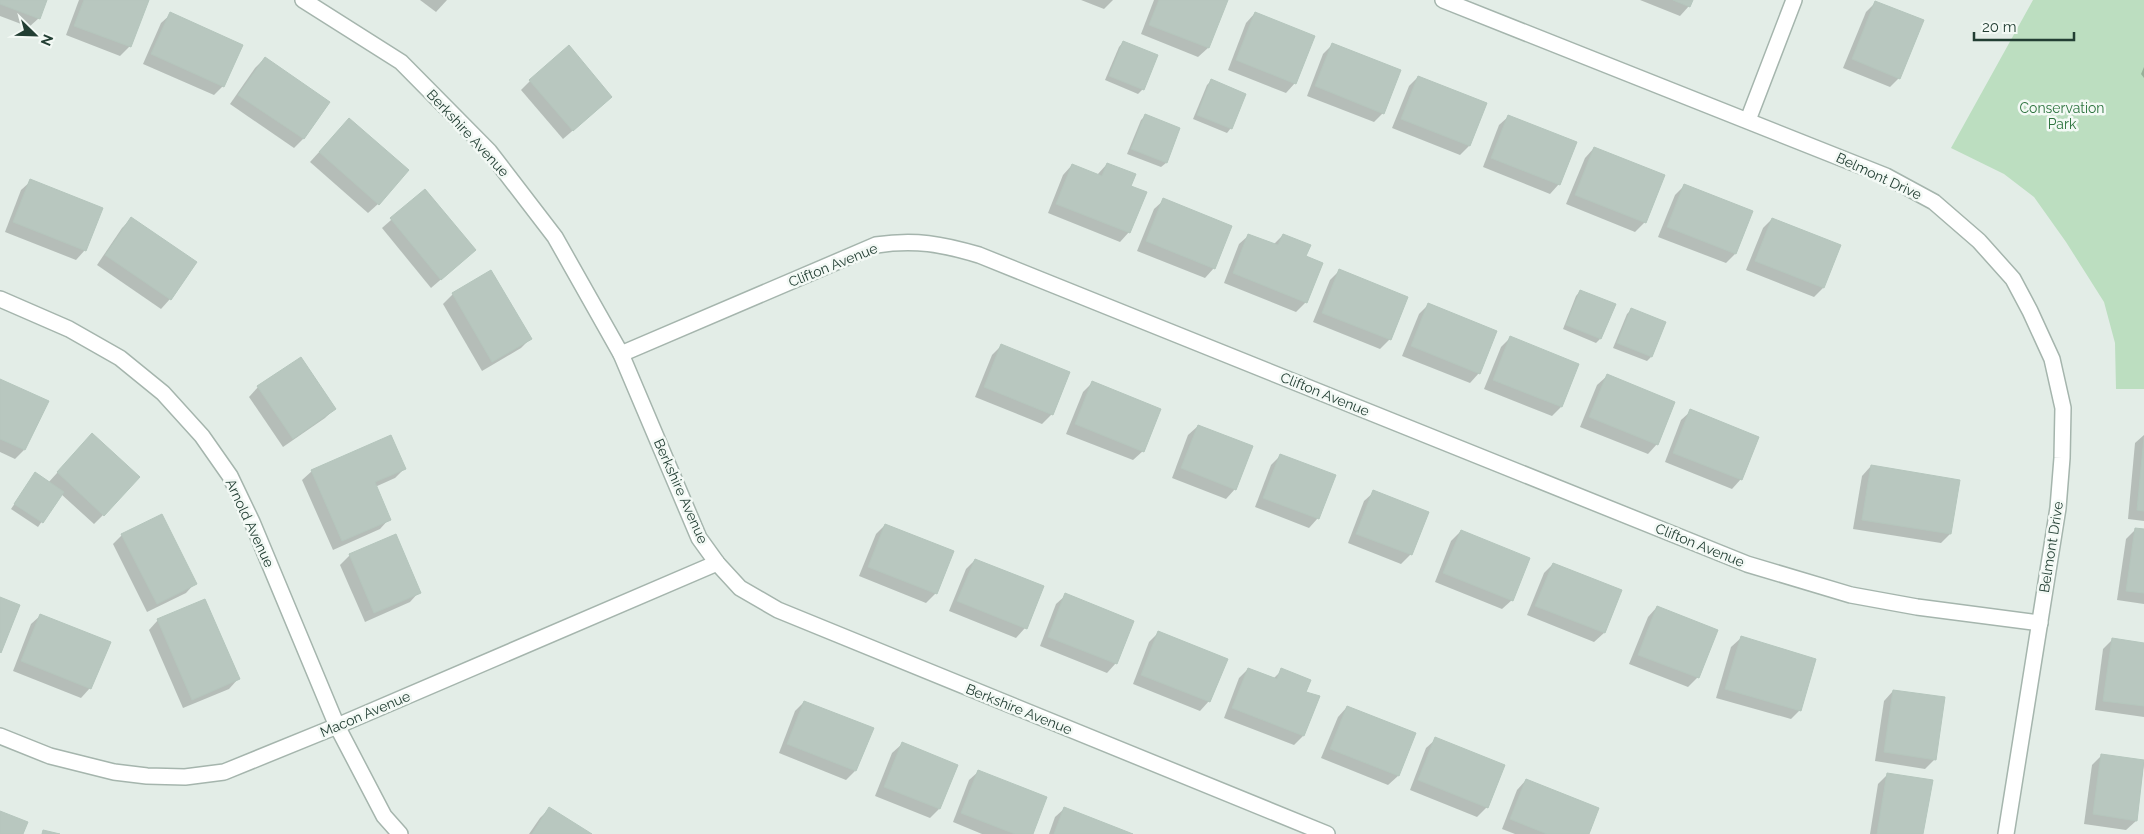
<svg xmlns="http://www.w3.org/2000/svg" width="2144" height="834" font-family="Raleway,sans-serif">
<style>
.green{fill:#bcdec0}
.shadow{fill:#0003}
.building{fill:#b8c7bf;stroke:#b5c6bd}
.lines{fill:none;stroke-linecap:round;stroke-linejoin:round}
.minor-casing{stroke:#a5b5ad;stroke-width:18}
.minor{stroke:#fff;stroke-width:15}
.labels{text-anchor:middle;stroke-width:5;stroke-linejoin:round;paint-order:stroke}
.park-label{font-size:14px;fill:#2d743f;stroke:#f3f9f5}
.street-label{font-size:14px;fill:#223e33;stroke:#f3f9f5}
</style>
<rect width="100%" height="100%" fill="#e3ede7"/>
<path class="green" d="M2033,0h111v389h-28l-1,-46 -11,-41 -38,-60 -32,-45 -30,-23 -53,-26z"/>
<g class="shadow">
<path d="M0,0h46l-7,18 -10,9 -29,-11z"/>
<path d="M79,0h69l-18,46 -10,10 -54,-21z"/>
<path d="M420,0h27l-11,12z"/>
<path d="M1081,0h32l-9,9z"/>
<path d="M1154,0h71l-17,48 -10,9 -57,-23z"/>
<path d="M1640,0h52l-3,6 -9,10z"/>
<path d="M1876,2l23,76 -9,9 -47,-19 23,-56z"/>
<path d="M1255,13l40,70 -9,10 -58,-23 18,-47z"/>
<path d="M171,14l52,72 -9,9 -71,-31 18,-41z"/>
<path d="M1123,42l20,47 -5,5 -33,-14 14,-33z"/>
<path d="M1333,44l50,69 -9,9 -67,-26 16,-42z"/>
<path d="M265,58l63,44 -25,37 -9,9 -64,-44 25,-36z"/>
<path d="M2144,67v11l-3,-4z"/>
<path d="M1418,77l68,27 -17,42 -9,9 -68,-27 17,-42z"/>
<path d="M530,81l71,25 -38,33 -42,-49z"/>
<path d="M1211,81l20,47 -4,5 -34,-14 14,-34z"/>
<path d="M1146,115l33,14 -13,34 -5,4 -34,-13 14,-34z"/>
<path d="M1509,116l50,68 -9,10 -67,-27 16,-42z"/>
<path d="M340,129l38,75 -10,9 -58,-51z"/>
<path d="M1594,148l51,74 -10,10 -69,-28 19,-46z"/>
<path d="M1107,164l22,23v45l-9,10 -72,-29 15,-38 9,-10 25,10z"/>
<path d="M31,181l54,69 -9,10 -71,-28 16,-42z"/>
<path d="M1684,186l51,68 -9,9 -68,-26 17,-42z"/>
<path d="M425,190l50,60 -44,38 -49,-60z"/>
<path d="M1164,200l50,68 -9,10 -68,-27 17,-42z"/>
<path d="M131,219l39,80 -9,10 -64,-44 25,-37z"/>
<path d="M1772,219l68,27 -17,42 -9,9 -68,-27 17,-42z"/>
<path d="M1249,235l24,10 10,-10 22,22 1,45 -10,10 -72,-29 15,-39z"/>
<path d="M1339,271l51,68 -10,10 -67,-27 17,-42z"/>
<path d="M491,272l39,67 -9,9 -39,23 -39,-67 10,-10z"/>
<path d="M1580,291l20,48 -4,4 -33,-14 13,-33z"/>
<path d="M1428,305l51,68 -9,10 -68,-27 17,-42z"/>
<path d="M1631,310l20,47 -4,4 -34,-13 14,-34z"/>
<path d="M1510,338l51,69 -9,9 -68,-27 17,-42z"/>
<path d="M1001,346l51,68 -10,10 -67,-27 17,-42z"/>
<path d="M1607,376l50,68 -9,10 -68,-27 17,-42z"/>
<path d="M0,380l24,70 -9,9 -15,-7z"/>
<path d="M1092,383l51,68 -10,9 -67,-26 17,-42z"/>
<path d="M258,387l76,22 -9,9 -42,29 -34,-50z"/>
<path d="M1691,411l50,68 -9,10 -67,-27 16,-42z"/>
<path d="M1198,426l37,63 -9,10 -54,-21 16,-43z"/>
<path d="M2144,435v86l-16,-2 7,-76z"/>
<path d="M83,444l20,71 -9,9 -33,-30 -23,33 -27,-18 24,-35 13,9z"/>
<path d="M1281,455l37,63 -9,10 -54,-21 16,-42z"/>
<path d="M1871,466l79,68 -9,9 -88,-14 9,-53z"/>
<path d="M404,469l-9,9 -20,9 14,32 -9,10 -47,21 -31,-70 10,-9z"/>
<path d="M1374,492l53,21 -17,42 -9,9 -53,-21 16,-42z"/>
<path d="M885,525l67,27 -16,41 -10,10 -67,-27 17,-42z"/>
<path d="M2136,529l8,1v74l-27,-4 9,-61z"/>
<path d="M1461,531l51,69 -10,9 -67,-27 16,-41z"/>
<path d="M122,535l73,48 -9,10 -39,19 -34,-68z"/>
<path d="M350,555l69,37 -9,10 -45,20 -25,-57z"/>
<path d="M975,560l67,27 -17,41 -9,10 -67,-27 17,-42z"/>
<path d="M1553,564l67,27 -16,42 -10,9 -67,-27 17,-42z"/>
<path d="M1066,595l50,68 -9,10 -67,-27 16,-42z"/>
<path d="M1657,607l59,24 -18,46 -10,10 -59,-23 19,-47z"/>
<path d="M41,615l49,73 -9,10 -68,-27 18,-47z"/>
<path d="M158,620l80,59 -9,10 -46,19 -34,-78z"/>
<path d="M1158,633l51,68 -9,10 -67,-27 16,-42z"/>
<path d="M1741,638l59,72 -9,9 -75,-21 15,-51z"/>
<path d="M2113,639l31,5v73l-49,-7 8,-61z"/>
<path d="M1248,669l25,10 9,-9 21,66 -9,9 -70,-27 15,-40z"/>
<path d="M1893,691l42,68 -10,10 -50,-8 9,-60z"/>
<path d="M804,702l51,69 -9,9 -67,-27 16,-42z"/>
<path d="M1347,707l67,27 -16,42 -10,9 -67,-27 17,-41z"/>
<path d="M1436,739l51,68 -10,10 -67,-27 16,-42z"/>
<path d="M902,744l37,65 -9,9 -55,-22 17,-43z"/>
<path d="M2101,756l43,6 -8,59 -10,9 -42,-6 8,-59z"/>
<path d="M979,771l52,63h-49l-29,-12 16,-42z"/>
<path d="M1888,774l34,60h-52l8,-50z"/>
<path d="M1526,780l62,54h-73l-13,-5 15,-39z"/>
<path d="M1065,808l65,26h-81l6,-17z"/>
<path d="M549,809l40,25h-60l11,-16z"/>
</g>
<g class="building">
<path d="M0,0h47l-7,19 -40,-15z"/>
<path d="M84,0h65l-18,47 -57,-21z"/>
<path d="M1159,0h69l-19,48 -60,-23z"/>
<path d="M1673,0h20l-3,7z"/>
<path d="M1875,1l49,19 -24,59 -48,-20z"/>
<path d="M170,12l73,33 -19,42 -73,-33z"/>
<path d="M1255,12l60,24 -19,48 -60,-24z"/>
<path d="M1123,41l35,14 -14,35 -35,-14z"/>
<path d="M1332,43l69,27 -17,44 -69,-28z"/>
<path d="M569,45l43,52 -39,34 -44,-51z"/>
<path d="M265,57l65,45 -26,37 -66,-44z"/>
<path d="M1418,76l69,27 -17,43 -69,-27z"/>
<path d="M1211,79l35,15 -14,35 -35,-14z"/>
<path d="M1145,114l35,14 -13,35 -36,-14z"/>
<path d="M1508,115l69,27 -17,43 -69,-27z"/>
<path d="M349,118l60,52 -30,35 -60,-53z"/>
<path d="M1594,147l71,28 -19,48 -71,-28z"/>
<path d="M1107,163l29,11 -5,12 16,6 -17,41 -74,-29 16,-40 30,12z"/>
<path d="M30,179l73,29 -17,43 -73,-29z"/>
<path d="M1684,184l69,27 -17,43 -69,-27z"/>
<path d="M425,189l51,61 -35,30 -51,-62z"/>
<path d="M1163,198l69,28 -17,43 -69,-28z"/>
<path d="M131,217l66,45 -26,38 -66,-45z"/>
<path d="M1772,218l69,27 -17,43 -69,-27z"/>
<path d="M1248,234l30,11 5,-11 28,11 -5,11 17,7 -16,40 -74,-30z"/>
<path d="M1339,269l69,28 -17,43 -69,-27z"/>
<path d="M491,270l41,69 -40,23 -40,-69z"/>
<path d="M1580,290l36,14 -15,35 -35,-14z"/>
<path d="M1428,303l69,28 -17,43 -69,-28z"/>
<path d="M1631,308l35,14 -14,35 -35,-14z"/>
<path d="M1510,336l69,28 -17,43 -69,-27z"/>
<path d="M1001,344l69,28 -17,43 -69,-28z"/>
<path d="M301,357l35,52 -43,30 -36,-53z"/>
<path d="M1607,374l68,28 -17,43 -69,-28z"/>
<path d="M0,379l49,22 -24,49 -25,-11z"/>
<path d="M1092,381l69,28 -17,43 -69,-28z"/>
<path d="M1690,409l69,28 -17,43 -69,-27z"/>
<path d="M1198,425l55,21 -17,44 -55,-22z"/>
<path d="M92,433l48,44 -36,39 -47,-44z"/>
<path d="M391,435l15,34 -31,13 16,38 -49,21 -31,-71z"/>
<path d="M2144,437v74l-7,-1z"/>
<path d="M1280,454l56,21 -17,44 -56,-21z"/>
<path d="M1871,465l89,15 -9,54 -89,-14z"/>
<path d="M35,472l29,20 -21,31 -29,-19z"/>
<path d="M1373,490l56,22 -17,43 -56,-21z"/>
<path d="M162,514l35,70 -40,20 -36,-70z"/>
<path d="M885,524l69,27 -17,43 -69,-27z"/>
<path d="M2135,528l9,1v64l-18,-2z"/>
<path d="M1461,530l69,28 -17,43 -70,-28z"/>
<path d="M396,534l25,59 -47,20 -25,-59z"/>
<path d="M975,559l69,27 -17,43 -70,-28z"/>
<path d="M1553,563l69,27 -17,43 -70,-27z"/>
<path d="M1065,593l69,28 -17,43 -69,-27z"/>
<path d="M0,597l20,8 -19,48 -1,-1z"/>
<path d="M205,599l35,80 -48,21 -35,-81z"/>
<path d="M1657,606l61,24 -19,48 -61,-23z"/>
<path d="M40,614l71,28 -20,47 -70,-28z"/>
<path d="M1158,631l70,28 -18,43 -69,-27z"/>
<path d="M1741,636l75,23 -15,52 -76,-22z"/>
<path d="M2112,638l32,5v63l-41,-5z"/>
<path d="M1248,668l29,11 4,-11 30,12 -5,12 14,4 -16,40 -72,-28z"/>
<path d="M1893,690l52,7 -9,63 -52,-8z"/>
<path d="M804,701l70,27 -18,43 -69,-27z"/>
<path d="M1347,706l69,27 -17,43 -69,-27z"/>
<path d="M1435,737l70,28 -17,43 -70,-28z"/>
<path d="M902,742l56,23 -18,44 -56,-22z"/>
<path d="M2101,754l43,6 -7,61 -44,-7z"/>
<path d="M978,770l69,27 -14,37h-18l-54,-21z"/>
<path d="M1887,773l46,7 -10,54h-46z"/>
<path d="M1526,779l73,29 -10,26h-42l-37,-15z"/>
<path d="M549,807l43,27h-60z"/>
<path d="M1064,807l69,27h-79z"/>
<path d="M0,811l28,11 -5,12h-23z"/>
<path d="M43,830l17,4h-18z"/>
</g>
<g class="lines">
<defs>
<g id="minor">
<path d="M303,0l98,62 88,89 66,86 66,117 78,184 18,25 23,25 38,22 549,224"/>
<path d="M1443,0l443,176 48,26 45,39 34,38 17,32 22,48 11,49 -1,50 -4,50 -52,326"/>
<path d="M1748,120l46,-120"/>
<path d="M0,299l69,30 51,29 43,35 39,43 28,40 22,46 85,204 47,90 16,18"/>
<path d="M621,354l255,-109c39,-6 66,-1 103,10l768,309 104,31 66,12 123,16"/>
<path d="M0,736l50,20 64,16 33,4 38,1 39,-5 113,-46 380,-163"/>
</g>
</defs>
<use href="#minor" class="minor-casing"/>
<use href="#minor" class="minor"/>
</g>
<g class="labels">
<g class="park-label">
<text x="2062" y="113">Conservation<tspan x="2062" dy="16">Park</tspan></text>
</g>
<g class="street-label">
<text transform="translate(468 133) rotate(47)" y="5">Berkshire Avenue</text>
<text transform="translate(1879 176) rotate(25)" y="5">Belmont Drive</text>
<text transform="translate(833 265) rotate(-22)" y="5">Clifton Avenue</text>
<text transform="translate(1325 394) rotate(22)" y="5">Clifton Avenue</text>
<text transform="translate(681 491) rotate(66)" y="5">Berkshire Avenue</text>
<text transform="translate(250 523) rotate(65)" y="5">Arnold Avenue</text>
<text transform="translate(1700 545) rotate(22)" y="5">Clifton Avenue</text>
<text transform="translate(2051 547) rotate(-81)" y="5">Belmont Drive</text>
<text transform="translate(1019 709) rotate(22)" y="5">Berkshire Avenue</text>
<text transform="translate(365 714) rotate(-23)" y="5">Macon Avenue</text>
</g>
</g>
<g transform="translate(35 35) rotate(113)" stroke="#f3f9f5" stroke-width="4" paint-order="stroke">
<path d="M0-4L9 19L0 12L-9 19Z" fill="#223e33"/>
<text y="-8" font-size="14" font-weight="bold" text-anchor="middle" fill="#223e33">N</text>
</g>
<path d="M1974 32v8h100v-8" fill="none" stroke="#223e33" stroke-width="2.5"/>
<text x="1982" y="32" font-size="15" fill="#223e33" stroke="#f3f9f5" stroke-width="4" paint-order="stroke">20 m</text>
</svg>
